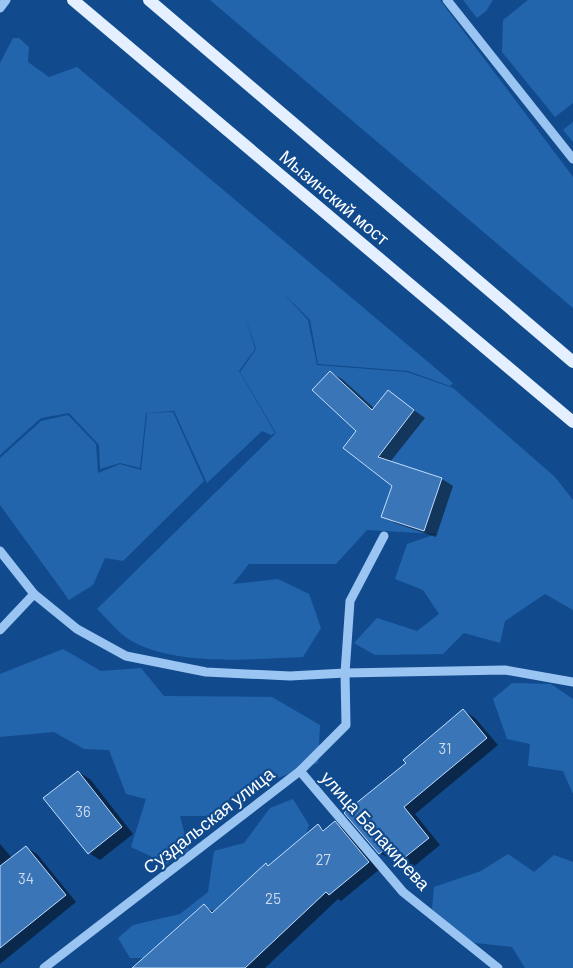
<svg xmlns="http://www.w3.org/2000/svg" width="573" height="968" font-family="Barlow,sans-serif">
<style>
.green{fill:#2365ad}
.shadow{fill:#0007}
.building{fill:#3a75b7;stroke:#c1defd}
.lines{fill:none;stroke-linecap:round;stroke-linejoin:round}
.minor{stroke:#9ac4f2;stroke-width:9}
.major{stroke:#e4f0ff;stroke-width:12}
.labels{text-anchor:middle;stroke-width:4.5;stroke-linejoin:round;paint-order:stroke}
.number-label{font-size:15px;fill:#cedced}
.street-label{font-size:18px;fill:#fff;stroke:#114b8d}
</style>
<rect width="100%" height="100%" fill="#114b8d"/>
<g class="green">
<path d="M210,0h230l133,177v131z"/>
<path d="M463,0h30l-7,11 -9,7z"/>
<path d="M528,0h45v103l-18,14 -53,-65 1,-32z"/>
<path d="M13,38h6l10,9 -1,15 21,15 28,-10 376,316 -3,3 -42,-15 -90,-7 -8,-44 -29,-29 27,29 9,45 90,7 46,16 102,89 18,23v110l-28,-16 -40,27 -5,22 -36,-10 -21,21 -68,1 -21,-12 23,-25 40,13 22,-17 -16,-24 -28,-11 12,-35 29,-10 -69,-4 -31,34h-87l-16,20 45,-5 31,15 12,34 -18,29c-51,2 -127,10 -173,-17 -12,-7 -23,-22 -33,-31l179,-176 -36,-61 16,-23 -10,-30 9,30 -16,22 36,62 -4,2 -9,-4 -55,52 -33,-72 -28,2 -6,55 -20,-5 -20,6 -1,-24 -30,-32 -28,5 -41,37v-392z"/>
<path d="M573,122v20l-10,-12z"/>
<path d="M173,412l31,69 -81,80 -18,-3 -12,27 -24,15 -69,-95v-47l41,-37 27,-6 28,29 2,29 22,-9 21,6 6,-57z"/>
<path d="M63,649l38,22 40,-3 23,28 108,1 48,28 -2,38 -83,31 -21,22h-34l9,34 -22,14 -36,-17 15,-48 -20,-5 -17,-44 -25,-1 -30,-17 -54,5v-63z"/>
<path d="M512,683l39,1 22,15v95l-10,-23 -35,-5 2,-22 -23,-5 -14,-40z"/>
<path d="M293,799l16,26 -13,36 -61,43 -37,12 -18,42h-50l-12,-20 15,-13 47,-11 28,-22 6,-41 30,-8 26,-35z"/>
<path d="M508,854l26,18 20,-17 19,7v106h-48l-13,-21 -45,-5 -35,-33 2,-22 47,-16z"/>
</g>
<g class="shadow">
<path d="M330,372l12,7 33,30 13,-17 37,26 -35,44 52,17 11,7 -17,51 -41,-14 -12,-7 10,-30 -35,-55z"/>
<path d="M464,711l11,7 23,27 -83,69 25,31 -28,23 -16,-12 -4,4 -12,-7 28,-90z"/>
<path d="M78,772l12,7 43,55 -33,26 -11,-7z"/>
<path d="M335,823l11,7 34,39 -39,32 -3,-2 -73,69h-132l71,-62 11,6 51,-47 3,2 49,-41 7,4z"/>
<path d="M0,844l12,14 14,-11 11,7 39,48 -76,62z"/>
</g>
<g class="building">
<path d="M330,371l42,39 16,-20 26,20 -36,47 64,21 -18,53 -43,-14 11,-31 -49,-38 13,-17 -44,-41z"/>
<path d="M463,709l24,29 -83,69 25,31 -30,24 -11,-15 -9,7 -35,-41 62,-50 -3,-3z"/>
<path d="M78,771l44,56 -34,27 -45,-56z"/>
<path d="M335,821l34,41 -40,33 -3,-3 -81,76h-113l72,-64 8,9 54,-50 2,3 50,-42 5,7z"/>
<path d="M26,846l40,49 -66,53v-82z"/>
</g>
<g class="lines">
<g class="minor">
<path d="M447,0l126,159"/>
<path d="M0,8l6,-8"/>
<path d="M0,551l34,43 43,35 49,27 80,16 84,4 55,-3 160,-3 68,12"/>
<path d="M0,630l34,-36"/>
<path d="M300,771l103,121 95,76"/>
<path d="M44,968l256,-197 46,-46 -1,-52 5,-72 34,-65"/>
</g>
<g class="major">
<path d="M73,0l500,422"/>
<path d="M149,0l424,362"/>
</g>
</g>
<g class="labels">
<g class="number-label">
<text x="445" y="754">31</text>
<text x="83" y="817">36</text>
<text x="323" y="865">27</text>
<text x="26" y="884">34</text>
<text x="273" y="904">25</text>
</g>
<g class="street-label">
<text transform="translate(334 198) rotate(40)" y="6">Мызинский мост</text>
<text transform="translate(209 821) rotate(-38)" y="6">Суздальская улица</text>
<text transform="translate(375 831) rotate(48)" y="6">улица Балакирева</text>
</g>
</g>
</svg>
